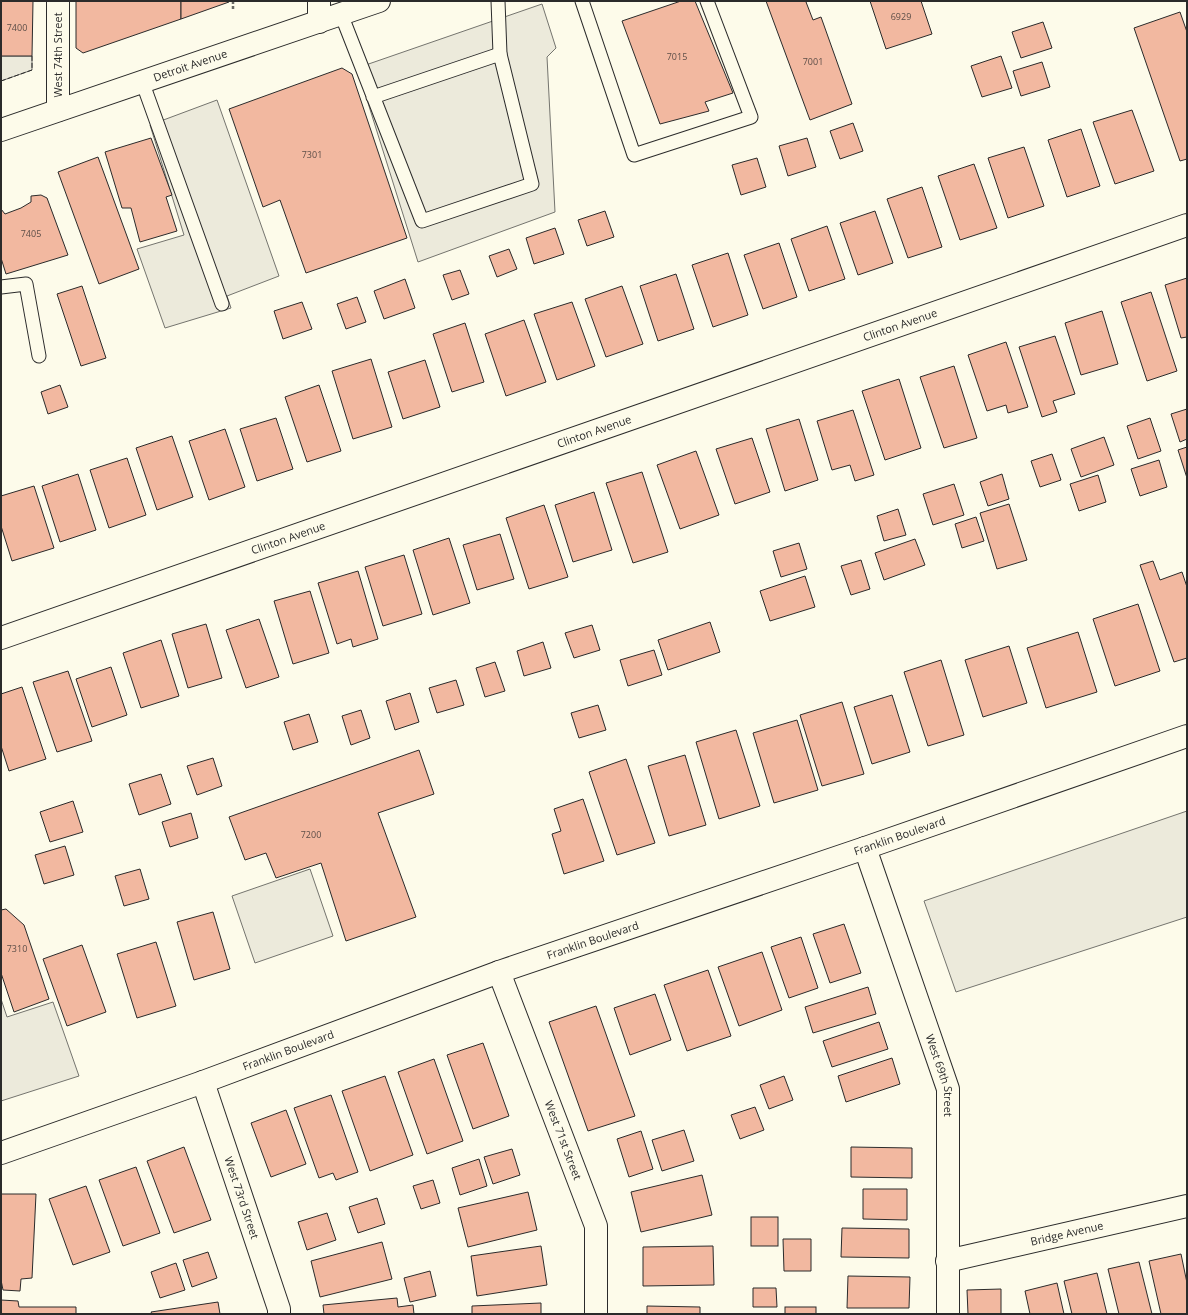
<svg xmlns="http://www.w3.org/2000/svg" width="1188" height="1315" font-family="'Open Sans',sans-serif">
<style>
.parking{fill:#eceadb;stroke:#74746e}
.building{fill:#f2b8a0;stroke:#2b2b2b}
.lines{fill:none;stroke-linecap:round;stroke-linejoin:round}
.service-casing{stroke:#2b2b2b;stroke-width:15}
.minor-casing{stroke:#2b2b2b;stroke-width:24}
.tertiary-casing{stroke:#2b2b2b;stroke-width:24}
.primary-casing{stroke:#2b2b2b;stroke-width:24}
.path{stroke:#6a6964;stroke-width:2.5;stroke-dasharray:3 2;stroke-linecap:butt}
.service{stroke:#fdfbea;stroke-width:13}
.minor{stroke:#fdfbea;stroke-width:22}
.tertiary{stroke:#fdfbea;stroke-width:22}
.primary{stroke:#fdfbea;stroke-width:22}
.fence{stroke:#2b2b2b;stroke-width:1;stroke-dasharray:5 2;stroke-linecap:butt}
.labels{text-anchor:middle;stroke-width:3;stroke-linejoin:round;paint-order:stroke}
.number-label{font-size:9px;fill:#5d4e48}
.street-label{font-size:11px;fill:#2b2b2b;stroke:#fdfbea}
</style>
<rect width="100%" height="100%" fill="#fdfbea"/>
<g class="parking">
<path d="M542,4l14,44 -9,9 8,155 -137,50 -61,-194z"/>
<path d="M1,56h31v14l-31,11z"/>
<path d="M217,100l62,176 -52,20 4,12 -66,20 -28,-79 47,-14 -34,-110z"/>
<path d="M1187,811v106l-231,75 -32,-91z"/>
<path d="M310,869l23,67 -78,27 -23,-67z"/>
<path d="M1,999l6,18 46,-15 26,74 -78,25z"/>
</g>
<g class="building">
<path d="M1,1h32l-1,55h-31z"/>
<path d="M76,1h105v18l-98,34 -7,-5z"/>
<path d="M181,1h48v1l-48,17z"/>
<path d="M681,1h14l38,92 -28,9 4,9 -49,13 -38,-103z"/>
<path d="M766,1h43l-3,1 7,18 8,-3 31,87 -42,16z"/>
<path d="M870,1h51l11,33 -46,15z"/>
<path d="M1180,12l7,20v127l-7,2 -46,-133z"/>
<path d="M1043,22l9,26 -31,10 -9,-26z"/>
<path d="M1001,56l11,32 -30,9 -11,-31z"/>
<path d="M1042,62l8,25 -29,9 -8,-25z"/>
<path d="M342,68l10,6 55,164 -101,35 -26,-73 -17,7 -34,-98z"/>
<path d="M1132,110l22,61 -39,13 -22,-62z"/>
<path d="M853,123l10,28 -23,8 -10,-28z"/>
<path d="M1081,129l19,57 -33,11 -19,-57z"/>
<path d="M151,138l21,57 -6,2 11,34 -37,11 -9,-34h-9l-17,-56z"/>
<path d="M807,138l9,29 -28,9 -9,-30z"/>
<path d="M1024,147l20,59 -36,12 -20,-60z"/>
<path d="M98,157l41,112 -40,15 -41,-112z"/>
<path d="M757,158l9,29 -25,8 -9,-30z"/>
<path d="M974,164l23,64 -37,12 -22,-64z"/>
<path d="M922,187l20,60 -34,11 -21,-59z"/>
<path d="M41,195l6,3 21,57 -62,19 -5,-16v-49l4,5 16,-6 10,-6v-6z"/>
<path d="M605,211l9,26 -27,9 -9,-26z"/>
<path d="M875,211l18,52 -35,12 -18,-52z"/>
<path d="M827,226l18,53 -36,12 -18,-52z"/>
<path d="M555,228l9,26 -30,10 -8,-26z"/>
<path d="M779,243l18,54 -34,12 -19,-54z"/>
<path d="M509,249l8,20 -20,8 -8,-21z"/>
<path d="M728,253l20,62 -35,12 -21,-62z"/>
<path d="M460,270l9,24 -17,6 -9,-25z"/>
<path d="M676,274l18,55 -36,12 -18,-55z"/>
<path d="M1187,278v59l-6,1 -16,-53z"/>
<path d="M405,279l10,29 -31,11 -10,-28z"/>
<path d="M82,286l24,72 -25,8 -24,-72z"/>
<path d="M622,286l21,58 -37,13 -21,-58z"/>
<path d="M1151,292l26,79 -30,10 -26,-79z"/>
<path d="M357,297l9,25 -20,7 -9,-25z"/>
<path d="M302,302l10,27 -29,10 -9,-28z"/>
<path d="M572,302l23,64 -38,14 -23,-66z"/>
<path d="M1102,311l16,53 -37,11 -16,-52z"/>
<path d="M524,320l22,62 -40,14 -21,-62z"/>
<path d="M465,323l19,59 -32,10 -19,-58z"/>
<path d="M1055,336l20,58 -22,7 4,11 -15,5 -23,-70z"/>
<path d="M1006,342l22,65 -20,6 -2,-8 -19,6 -19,-56z"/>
<path d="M371,359l21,68 -39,12 -21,-68z"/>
<path d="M425,360l15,47 -37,12 -15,-47z"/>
<path d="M954,366l23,72 -33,10 -24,-71z"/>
<path d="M899,379l22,69 -36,12 -23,-69z"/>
<path d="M60,385l8,22 -20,7 -7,-22z"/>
<path d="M319,385l22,66 -34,11 -22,-65z"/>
<path d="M1187,409v30l-7,3 -9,-28z"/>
<path d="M853,410l21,65 -19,6 -5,-16 -18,5 -15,-49z"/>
<path d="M276,418l17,51 -36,12 -17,-52z"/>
<path d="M1150,418l11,33 -23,8 -11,-33z"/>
<path d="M799,419l19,61 -33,11 -19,-62z"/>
<path d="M225,429l20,58 -36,13 -20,-59z"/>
<path d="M172,436l21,61 -36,13 -21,-62z"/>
<path d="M1104,437l10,28 -33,12 -10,-28z"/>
<path d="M752,438l18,54 -35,12 -19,-55z"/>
<path d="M1187,447v31l-9,-28z"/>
<path d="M696,451l23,64 -39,14 -23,-64z"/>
<path d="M1052,454l9,26 -21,7 -9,-26z"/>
<path d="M127,458l19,57 -37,13 -19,-58z"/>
<path d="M1159,460l8,27 -27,9 -9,-27z"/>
<path d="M642,472l26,80 -35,11 -27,-80z"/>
<path d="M78,474l18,56 -36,12 -18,-56z"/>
<path d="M1002,474l7,25 -21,7 -8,-24z"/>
<path d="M1098,475l8,27 -27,9 -9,-27z"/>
<path d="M954,484l10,31 -31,10 -10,-31z"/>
<path d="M34,486l20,62 -42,13 -11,-35v-30z"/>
<path d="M594,492l18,58 -39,12 -18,-57z"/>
<path d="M1009,504l18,56 -30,9 -17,-56z"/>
<path d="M544,505l24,72 -39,12 -23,-71z"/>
<path d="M898,509l8,26 -22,6 -7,-25z"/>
<path d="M976,517l8,24 -22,7 -7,-24z"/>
<path d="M500,534l14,45 -37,11 -14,-45z"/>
<path d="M449,538l21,65 -37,12 -20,-65z"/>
<path d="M915,539l10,26 -41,15 -9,-27z"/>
<path d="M799,543l8,26 -26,8 -8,-26z"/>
<path d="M404,555l18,59 -39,12 -18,-59z"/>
<path d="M861,560l9,29 -19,6 -10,-29z"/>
<path d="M1153,561l7,19 22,-8 5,15v71l-13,4 -34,-97z"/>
<path d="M358,571l20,68 -25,8 -2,-8 -14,5 -19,-61z"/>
<path d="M805,576l10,31 -45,14 -10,-30z"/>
<path d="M310,591l19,62 -36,11 -19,-63z"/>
<path d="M1138,604l22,67 -45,15 -22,-67z"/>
<path d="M259,619l20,58 -33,11 -20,-58z"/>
<path d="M710,622l10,30 -52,18 -10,-30z"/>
<path d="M206,624l16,54 -34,10 -16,-54z"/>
<path d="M592,625l8,25 -26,8 -9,-25z"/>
<path d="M1078,632l19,60 -51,16 -19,-60z"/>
<path d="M161,640l18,56 -38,12 -18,-55z"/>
<path d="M543,642l8,26 -27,8 -7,-25z"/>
<path d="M1009,646l18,57 -44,14 -18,-57z"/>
<path d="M654,650l8,25 -34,11 -8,-26z"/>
<path d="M941,660l23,75 -36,11 -24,-74z"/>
<path d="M495,662l10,29 -20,6 -9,-29z"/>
<path d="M111,667l16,48 -35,12 -16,-48z"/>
<path d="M68,671l24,70 -35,11 -24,-70z"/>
<path d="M456,680l8,25 -27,8 -8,-25z"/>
<path d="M22,687l24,72 -37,12 -8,-25v-52z"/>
<path d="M410,693l9,29 -24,8 -9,-29z"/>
<path d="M892,695l18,57 -38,12 -18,-57z"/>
<path d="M842,702l22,72 -42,12 -22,-71z"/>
<path d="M598,705l8,25 -27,8 -8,-25z"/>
<path d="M361,710l9,28 -19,7 -9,-29z"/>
<path d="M309,714l9,28 -25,8 -9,-28z"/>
<path d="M797,720l21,70 -44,13 -21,-70z"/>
<path d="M736,730l24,76 -41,13 -23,-77z"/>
<path d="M419,750l15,44 -56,19 38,104 -70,24 -25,-78 -45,15 -10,-25 -21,7 -16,-43z"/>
<path d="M685,755l21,70 -37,11 -21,-70z"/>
<path d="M213,758l9,28 -25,9 -10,-29z"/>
<path d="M626,759l29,84 -38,12 -28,-83z"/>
<path d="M161,774l10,30 -32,11 -10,-31z"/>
<path d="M583,799l21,62 -40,13 -12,-40 9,-3 -7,-22z"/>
<path d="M73,801l10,31 -33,10 -10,-30z"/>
<path d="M191,813l7,25 -28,9 -8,-25z"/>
<path d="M65,846l9,29 -30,9 -9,-29z"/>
<path d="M140,869l9,30 -25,7 -9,-30z"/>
<path d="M6,909l18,16 25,74 -35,13 -13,-39v-63z"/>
<path d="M213,912l17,57 -36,11 -17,-58z"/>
<path d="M844,924l17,49 -31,10 -17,-49z"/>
<path d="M801,937l17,51 -29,10 -18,-51z"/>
<path d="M156,942l20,64 -39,12 -20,-64z"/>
<path d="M82,945l24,67 -39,14 -24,-67z"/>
<path d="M762,952l20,58 -43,16 -21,-59z"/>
<path d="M708,970l23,66 -44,15 -23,-66z"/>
<path d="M868,987l8,27 -63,19 -8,-26z"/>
<path d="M655,994l16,46 -41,15 -16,-47z"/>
<path d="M596,1006l39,110 -47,15 -39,-109z"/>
<path d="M879,1022l9,27 -56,18 -9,-26z"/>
<path d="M483,1043l26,73 -36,13 -26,-74z"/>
<path d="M892,1058l8,26 -54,18 -8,-26z"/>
<path d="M434,1059l29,82 -36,13 -29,-82z"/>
<path d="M385,1076l28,79 -43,16 -28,-80z"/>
<path d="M784,1076l9,24 -24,9 -9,-24z"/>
<path d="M331,1095l27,77 -22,8 -3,-7 -14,5 -25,-70z"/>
<path d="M755,1107l9,23 -24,9 -9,-24z"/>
<path d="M286,1110l20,54 -35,13 -20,-54z"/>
<path d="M684,1130l10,31 -32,10 -10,-31z"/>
<path d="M641,1131l12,38 -24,8 -12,-38z"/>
<path d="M184,1147l27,73 -37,13 -27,-72z"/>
<path d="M851,1147l61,1v30l-61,-1z"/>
<path d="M512,1149l8,26 -27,9 -9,-27z"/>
<path d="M479,1159l8,27 -27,9 -8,-27z"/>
<path d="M136,1167l24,66 -37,13 -24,-66z"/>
<path d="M702,1175l10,40 -71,17 -10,-40z"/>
<path d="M433,1180l7,23 -19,6 -8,-23z"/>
<path d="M86,1186l24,66 -37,13 -24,-66z"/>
<path d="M863,1189h44v31l-44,-1z"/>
<path d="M528,1192l9,38 -69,17 -10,-39z"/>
<path d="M1,1194h35l-4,84 -11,1 -1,12 -17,-1 -2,-10z"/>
<path d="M377,1198l8,26 -27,9 -9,-26z"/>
<path d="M327,1213l9,27 -29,10 -9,-28z"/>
<rect x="751" y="1217" width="27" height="29"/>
<path d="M842,1228l67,1v29l-68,-1z"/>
<path d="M783,1239h28v32h-27z"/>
<path d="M382,1242l10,37 -72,18 -9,-36z"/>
<path d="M541,1246l6,39 -70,11 -6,-40z"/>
<path d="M713,1246l1,39 -71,1v-39z"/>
<path d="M208,1252l9,26 -25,9 -9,-27z"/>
<path d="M1181,1254l6,29v31h-26l-12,-53z"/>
<path d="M1139,1262l13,52h-33l-11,-45z"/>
<path d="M176,1263l9,27 -25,8 -9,-26z"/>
<path d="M430,1271l6,25 -26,6 -6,-24z"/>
<path d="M1097,1273l10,41h-35l-8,-33z"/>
<path d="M848,1276l62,1 -1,31h-62z"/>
<path d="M1057,1283l7,31h-34l-5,-23z"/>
<path d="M753,1288h23l1,19h-24z"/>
<path d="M1001,1289v25h-33l-1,-24z"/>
<path d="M397,1298l1,9 15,-2 1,9h-90l-1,-9z"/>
<path d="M1,1300l17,1 1,6h57v7h-75z"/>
<path d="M218,1302l2,12h-68l-1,-2z"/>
<path d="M541,1303v11h-69v-8z"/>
<path d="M647,1306l53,1v7h-53z"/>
<rect x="785" y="1307" width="31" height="7"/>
</g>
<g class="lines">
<defs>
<g id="service">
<path d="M498,1l2,53"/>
<path d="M582,1l52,154 117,-38 -44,-116"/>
<path d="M341,14c27,69 54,138 81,207l110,-37 -32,-130 -127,43"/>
<path d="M142,81l80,223"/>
<path d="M1,287l25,-3 13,72"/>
</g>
<g id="minor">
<path d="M58,110v-109"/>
<path id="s1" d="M1,638l1186,-413"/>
<path id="s2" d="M865,848l83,241v225"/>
<path id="s3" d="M499,972l97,254v88"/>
<path id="s4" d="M203,1082l76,227v5"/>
<path id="s5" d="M947,1261l240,-55"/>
</g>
<g id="tertiary">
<path d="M319,22v-21"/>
<path id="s6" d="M1,1153l202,-71 296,-110 366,-124 322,-112"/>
</g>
<g id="primary">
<path id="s7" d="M1,130l378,-129"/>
</g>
</defs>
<use href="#service" class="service-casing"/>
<use href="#minor" class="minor-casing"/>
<use href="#tertiary" class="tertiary-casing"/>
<use href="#primary" class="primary-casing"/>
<path class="path" d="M233,9v-8"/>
<use href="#service" class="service"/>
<use href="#minor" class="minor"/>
<use href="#tertiary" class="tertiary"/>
<use href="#primary" class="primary"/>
<path class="fence" d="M1,81l31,-11v-14"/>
</g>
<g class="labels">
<g class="number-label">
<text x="901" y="20">6929</text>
<text x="17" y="31">7400</text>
<text x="677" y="60">7015</text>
<text x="813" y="65">7001</text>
<text x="312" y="158">7301</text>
<text x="31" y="237">7405</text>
<text x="311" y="838">7200</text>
<text x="17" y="952">7310</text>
</g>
<g class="street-label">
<text transform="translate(58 55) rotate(-90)" y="4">West 74th Street</text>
<text dy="4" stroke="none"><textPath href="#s7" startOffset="200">Detroit Avenue</textPath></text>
<text dy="4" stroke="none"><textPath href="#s1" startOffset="952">Clinton Avenue</textPath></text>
<text dy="4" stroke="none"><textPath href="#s1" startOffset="628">Clinton Avenue</textPath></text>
<text dy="4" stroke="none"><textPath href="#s1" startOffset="304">Clinton Avenue</textPath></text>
<text dy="4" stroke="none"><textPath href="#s6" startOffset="953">Franklin Boulevard</textPath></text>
<text dy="4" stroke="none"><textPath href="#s6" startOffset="629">Franklin Boulevard</textPath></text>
<text dy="4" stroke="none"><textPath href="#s6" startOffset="305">Franklin Boulevard</textPath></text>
<text dy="4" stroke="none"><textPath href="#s2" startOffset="240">West 69th Street</textPath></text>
<text dy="4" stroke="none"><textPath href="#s3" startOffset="180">West 71st Street</textPath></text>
<text dy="4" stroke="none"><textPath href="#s4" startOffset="122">West 73rd Street</textPath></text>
<text dy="4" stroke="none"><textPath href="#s5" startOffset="123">Bridge Avenue</textPath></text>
</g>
</g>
<rect width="1188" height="1315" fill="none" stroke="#2b2b2b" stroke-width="4"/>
</svg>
